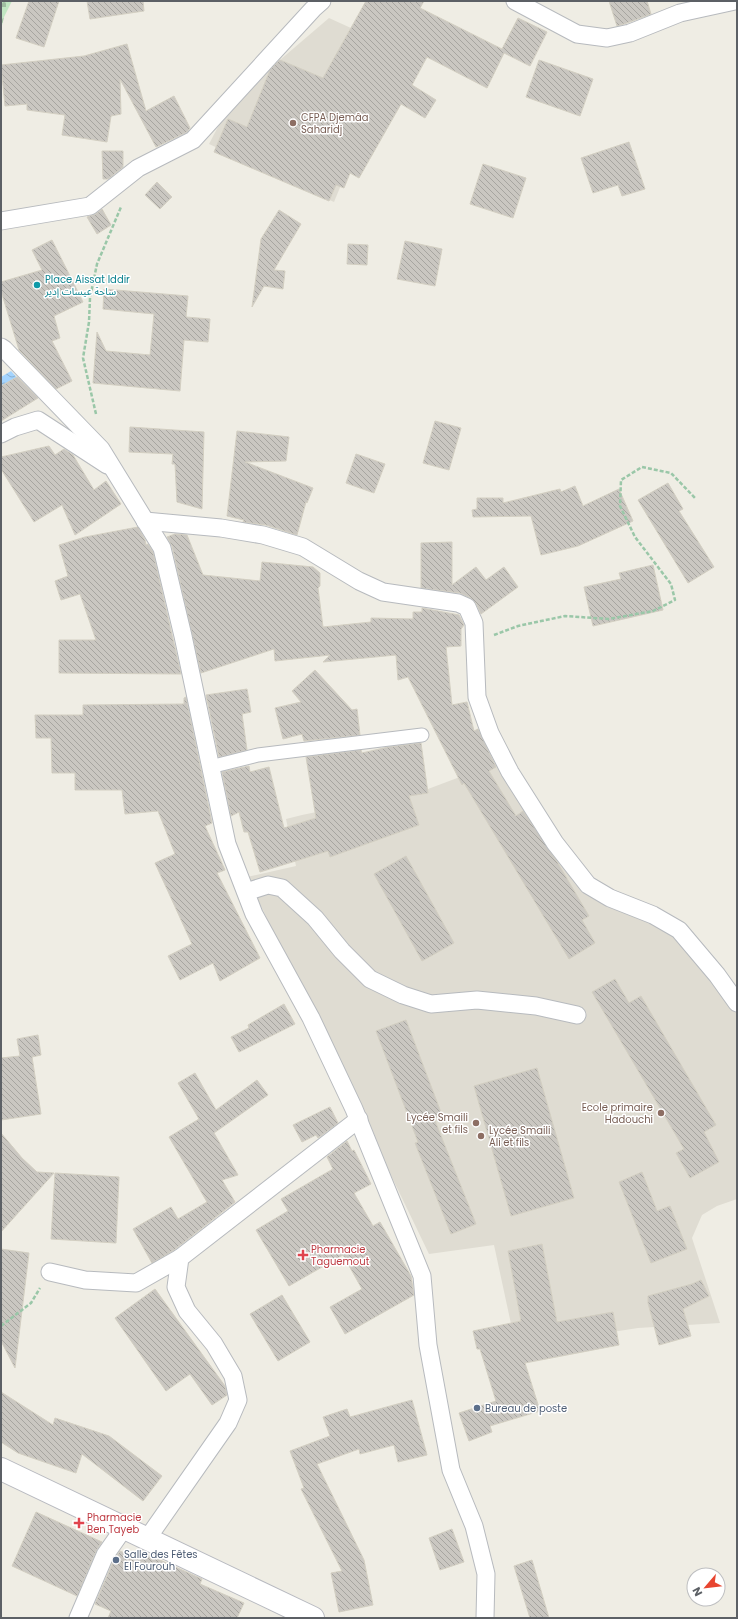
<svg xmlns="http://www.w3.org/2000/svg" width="738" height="1619" font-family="Poppins,'Noto Sans Arabic',sans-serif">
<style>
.education{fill:#dfdcd2}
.cemetery{fill:url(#cemetery-stones)}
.water{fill:url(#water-waves)}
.building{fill:url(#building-back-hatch);stroke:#d3cfc2}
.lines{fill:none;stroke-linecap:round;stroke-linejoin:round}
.pedestrian-casing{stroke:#b7babe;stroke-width:15}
.minor-casing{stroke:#b7babe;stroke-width:19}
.secondary-casing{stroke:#b8bac0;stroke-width:24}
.path{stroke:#9ac7a8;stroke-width:2.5;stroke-dasharray:4 2;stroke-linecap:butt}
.pedestrian{stroke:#fff;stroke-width:13}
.minor{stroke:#fff;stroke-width:17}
.secondary{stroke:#fff;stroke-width:22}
.education-dot{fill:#8d6e63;stroke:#fff;stroke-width:1.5}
.culture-dot{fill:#0f9aa8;stroke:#fff;stroke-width:1.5}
.health-dot{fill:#e0444e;stroke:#fff;stroke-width:1.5}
.service-dot{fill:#5c6f8a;stroke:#fff;stroke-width:1.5}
.labels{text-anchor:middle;stroke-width:3;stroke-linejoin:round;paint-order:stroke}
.education-label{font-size:10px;fill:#785e54;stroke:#fff;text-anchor:start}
.culture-label{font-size:10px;fill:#0d838f;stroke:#fff;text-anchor:start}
.health-label{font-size:10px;fill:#be3a42;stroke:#fff;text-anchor:start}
.service-label{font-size:10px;fill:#4e5e75;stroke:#fff;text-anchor:start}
</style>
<defs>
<pattern id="cemetery-stones" width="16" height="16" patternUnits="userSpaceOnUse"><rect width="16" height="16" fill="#c1e6c2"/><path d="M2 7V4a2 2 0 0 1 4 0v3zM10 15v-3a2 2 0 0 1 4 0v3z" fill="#a0bea1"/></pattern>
<pattern id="water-waves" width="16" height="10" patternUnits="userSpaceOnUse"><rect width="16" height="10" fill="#a4d4fe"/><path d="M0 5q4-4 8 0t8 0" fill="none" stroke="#89afd1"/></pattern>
<pattern id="building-back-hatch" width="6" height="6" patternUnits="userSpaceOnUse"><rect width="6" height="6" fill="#cac7c1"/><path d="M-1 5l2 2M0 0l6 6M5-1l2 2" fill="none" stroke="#a7a5a0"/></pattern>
</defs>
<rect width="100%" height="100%" fill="#efede4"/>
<g class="education">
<path d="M329,18l68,31 -63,153 -125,-58 22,-42z"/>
<path d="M505,760l83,125 65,30 84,88v196l-20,7 -15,9 -10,23 28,85 -82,5 -122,19 -22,-102 -65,9 -182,-377 49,-11 -10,-47 16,-4 126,-26z"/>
</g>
<path class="cemetery" d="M1,1h11l-8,16 -3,13z"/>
<path class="water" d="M11,371l19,21 -29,22v-37z"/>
<g class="building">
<path d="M29,1h30l-15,46 -28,-9z"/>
<path d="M87,1h56l1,10 -54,8z"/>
<path d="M366,1h58l-4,7 82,41 16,-31 29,14 -17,34 -26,-13 -17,35 -60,-31 -15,28 24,15 -11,18 -24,-14 -42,74 -9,-5 -6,15 -8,-3 -7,16 -115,-49 14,-33 19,8 23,-57 10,-10 43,18z"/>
<path d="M609,1h38l4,13 -24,9 -10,3z"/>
<path d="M127,44l19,67 28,-15 16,32 -3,4 -31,15 -36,-68 1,35 -10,2 -4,26 -45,-7 3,-20 -38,-5v-6l-22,2 -4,-41 83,-9z"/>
<path d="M539,60l54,19 -13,37 -54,-19z"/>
<path d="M629,142l16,47 -23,7 -4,-11 -25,8 -12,-35z"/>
<path d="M102,151h21v16l-15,12h-5z"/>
<path d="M483,164l43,14 -13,40 -43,-14z"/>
<path d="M157,182l15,15 -12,12 -15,-14z"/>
<path d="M102,209l9,16 -14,9 -10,-17 9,-3z"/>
<path d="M279,210l22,14 -27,46 11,1 -2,18 -19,-3 -12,21 9,-68z"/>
<path d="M52,240l31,62 -29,14 6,22 -8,3 20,40 -16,8 -37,-39 -18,-59v-9l41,-12 -10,-20z"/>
<path d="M405,241l37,8 -7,37 -38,-7z"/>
<path d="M348,244l20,1 -1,20 -20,-1z"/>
<path d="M104,289l84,7 -2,21 24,2 -2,23 -24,-2 -4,51 -87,-8 4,-51 9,19 44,4 4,-41 -51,-5z"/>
<path d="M17,377l21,21 -37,23v-35z"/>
<path d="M435,421l26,7 -12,42 -26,-7z"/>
<path d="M130,427l74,5 -2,77 -25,-7 -2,-38h-3l1,-10 -44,-2z"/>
<path d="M237,431l52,6 -3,24 -41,1 68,26 -6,15 -1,-1 -9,33 -31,-10 -23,-3 1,-2 -17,-4z"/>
<path d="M49,446l6,9 9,-6 9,6 21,35 12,-9 15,23 -46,31 -13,-30 -28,17 -33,-53v-12z"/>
<path d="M356,454l29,10 -11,29 -28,-10z"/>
<path d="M668,483l15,26 -4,2 35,56 -26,16 -50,-83z"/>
<path d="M575,486l8,20 36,-17 14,32 -55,25 -37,9 -10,-39 -58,1 -1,-7 5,-1v-11h26v5l57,-14 1,3z"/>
<path d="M138,527l7,13 1,5 2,-1 5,8 28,122 -122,-1v-33h37l-16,-46 -19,6 -6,-19 13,-5 -9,-31 26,-8z"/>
<path d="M175,534l12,1 16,40 57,6 2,-19 51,5 7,6v13l-2,2 5,39 48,-5v-4l42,1v-7h9v-4l37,7 5,10 -3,4v17l-15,1 6,58 15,-3 7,29 4,-2 18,38 -7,4 27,45 7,-5 33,49 33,56 -7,4 13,23 -26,16 -105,-176 -2,2 -54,-108 -10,3 -2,-25 -73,7 7,-7 -55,6 -1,-12 -73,24 -29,-127 -5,-9z"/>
<path d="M452,542v43l24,-18 10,13 18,-13 14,20 -37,27 -5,-11 -5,-5 -11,-5 -39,-5v-45z"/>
<path d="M653,565l10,45 -70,16 -9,-39 37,-8 -2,-6z"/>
<path d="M315,670l37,40 5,-1 3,26 -56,6 -2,-7 -19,5 -8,-31 26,-6 -9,-11z"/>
<path d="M247,689l4,23 -9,2 5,36 -28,7 -13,-62z"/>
<path d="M186,697l26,126 -7,3 20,44 -8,3 43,85 -40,23 -7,-18 -33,17 -12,-24 24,-12 -37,-81 20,-9 -17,-43 -33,3 -3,-24h-47v-17h-23l-1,-35h-15l-1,-23h48v-10l101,-1v-6z"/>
<path d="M421,743l7,50 -19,3 10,29 -89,32 -2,-6 -68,21 -12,-40h-4l-5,-20 -8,4 -9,-44 27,-6 1,6 19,-5 15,61 32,-10 -10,-61 55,-7 1,3 26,-6z"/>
<path d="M406,856l48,87 -32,18 -48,-87z"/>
<path d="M615,979l14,24 12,-7 75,129 -12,7 15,30 -29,16 -14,-25 8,-4 -92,-157z"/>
<path d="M284,1004l11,20 -56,28 -8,-15 18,-9 -1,-3z"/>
<path d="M406,1020l36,95 -8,3 42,106 -25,10 -36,-91 3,-1 -42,-111z"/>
<path d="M38,1035l3,20 -9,2 9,57 -40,6v-62l19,-2 -3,-17z"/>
<path d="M537,1068l37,130 -63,18 -37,-130z"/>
<path d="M195,1073l21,37 41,-30 11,15 -54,38 24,42 -16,5 13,22 -61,48 -22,13 -19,-34 38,-22 7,12 29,-17 -38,-65 30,-18 -21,-36z"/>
<path d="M330,1107l8,16 -20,15 -2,-3 -14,7 -9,-17z"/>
<path d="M1,1133l21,25 15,14 17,1 -53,59z"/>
<path d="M347,1141l5,10 2,-1 17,34 -17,9 19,33 7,-4 31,54 3,19 -69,39 -15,-27 32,-18 -19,-34 -54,31 -33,-56 32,-19 -7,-12 52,-30 -6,-12z"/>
<path d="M642,1172l15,39 13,-5 17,43 -36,14 -32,-81z"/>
<path d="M55,1173l64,4 -3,66 -65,-4z"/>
<path d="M542,1244l15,78 56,-10 6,33 -94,18 15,48 -50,15 2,6 -23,9 -10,-28 37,-12 -16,-52h-3l-4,-18 48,-10 -13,-70z"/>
<path d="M1,1249l28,4 -14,115 -14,-27z"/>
<path d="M701,1280l8,16 -26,13 8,27 -32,9 -11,-42v-7l44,-12z"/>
<path d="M155,1289l70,97 2,9 -15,10 -22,-31 -24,17 -51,-73z"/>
<path d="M282,1295l28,47 -32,19 -28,-47z"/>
<path d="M1,1392l52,33 2,-7 54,18 53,40 -19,25 -61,-47 -6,19 -58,-20 -17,-11z"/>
<path d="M412,1400l15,55 -29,7 -4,-17 -34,9 -1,-5 -42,15 47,96 9,45 -34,7 -8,-39 11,-2 -41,-82 3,-1 -14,-37 40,-15 -7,-19 24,-8 3,8z"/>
<path d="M36,1512l66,30 -6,9 -19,45 -65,-30z"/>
<path d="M452,1529l12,33 -24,8 -11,-32z"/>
<path d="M138,1550l64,29 -2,5 44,19 -7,15h-129l3,-7 -16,-7 19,-44 6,-9 15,7z"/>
<path d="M532,1560l17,58h-19l-16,-52z"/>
</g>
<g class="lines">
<defs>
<path id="pedestrian" d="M210,767l48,-12 164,-20"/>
<g id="minor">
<path d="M515,1l62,33 30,4 23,-5 50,-20 55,-12"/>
<path d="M1,221l89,-15 48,-38 55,-28 120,-131 9,-8"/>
<path d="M1,347l3,2 97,100 61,99 21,88 44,208 27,70 57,104 43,91 68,167 6,69 23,125 23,56 12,48 -1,44"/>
<path d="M1,434l14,-7 23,-7 69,45"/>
<path d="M145,521l76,7 42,7 40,12 56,34 24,11 75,11 9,4 7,16 3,74 13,36 20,39 45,71 33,42 22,13 43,17 26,15 38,45 20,28"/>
<path d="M246,892l22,-7 14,3 33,30 27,33 28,28 33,16 28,9 46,-4 59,6 41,9"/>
<path d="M50,1272l35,8 51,3 44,-25"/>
<path d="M147,1539l81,-116 10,-23 -5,-24 -19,-32 -27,-33 -11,-24 4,-29 179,-139"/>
<path d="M78,1618l27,-63 19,-27"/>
</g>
<path id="secondary" d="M1,1469l312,149"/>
</defs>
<use href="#pedestrian" class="pedestrian-casing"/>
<use href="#minor" class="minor-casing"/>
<use href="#secondary" class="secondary-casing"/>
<g class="path">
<path d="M96,414l-13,-56 6,-36 1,-24 7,-34 24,-57"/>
<path d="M494,635l24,-9 47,-10 44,3 44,-8 22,-11 -4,-16 -36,-47 -15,-31 1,-26 21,-13 29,6 25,26"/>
<path d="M1,1326l30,-23 9,-15"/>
</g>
<use href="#pedestrian" class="pedestrian"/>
<use href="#minor" class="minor"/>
<use href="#secondary" class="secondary"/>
</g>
<g class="education-dot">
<circle cx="293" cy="123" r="4"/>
<circle cx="661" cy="1113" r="4"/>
<circle cx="476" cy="1123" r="4"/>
<circle cx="481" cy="1136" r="4"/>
</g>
<circle class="culture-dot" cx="37" cy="285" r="4"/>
<g class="health-dot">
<path d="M301 1249h4v4h4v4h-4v4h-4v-4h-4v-4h4z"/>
<path d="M77 1517h4v4h4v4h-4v4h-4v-4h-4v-4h4z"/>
</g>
<g class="service-dot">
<circle cx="477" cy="1408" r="4"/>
<circle cx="116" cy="1560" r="4"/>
</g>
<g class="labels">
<g class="education-label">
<text x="301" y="121">CFPA Djemâa<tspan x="301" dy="12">Saharidj</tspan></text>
<text x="653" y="1111" text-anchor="end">Ecole primaire<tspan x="653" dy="12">Hadouchi</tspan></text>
<text x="468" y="1121" text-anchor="end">Lycée Smaili<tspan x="468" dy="12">et fils</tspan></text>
<text x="489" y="1134">Lycée Smaili<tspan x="489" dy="12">Ali et fils</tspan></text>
</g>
<g class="culture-label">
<text x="45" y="283">Place Aissat Iddir<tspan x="45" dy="12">ساحة عيسات إدير</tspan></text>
</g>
<g class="health-label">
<text x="311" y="1253">Pharmacie<tspan x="311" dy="12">Taguemout</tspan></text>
<text x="87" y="1521">Pharmacie<tspan x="87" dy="12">Ben Tayeb</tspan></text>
</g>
<g class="service-label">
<text x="485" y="1412">Bureau de poste</text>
<text x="124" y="1558">Salle des Fêtes<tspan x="124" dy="12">El Fourouh</tspan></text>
</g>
</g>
<rect width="738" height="1619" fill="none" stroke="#5c6065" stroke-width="4"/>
<g transform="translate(706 1587) rotate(242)"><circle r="19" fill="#ffffff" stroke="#bebfc1"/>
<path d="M0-3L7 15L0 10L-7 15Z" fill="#e84530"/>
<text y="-6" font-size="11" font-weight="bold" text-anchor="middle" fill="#5c6065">N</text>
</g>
</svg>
